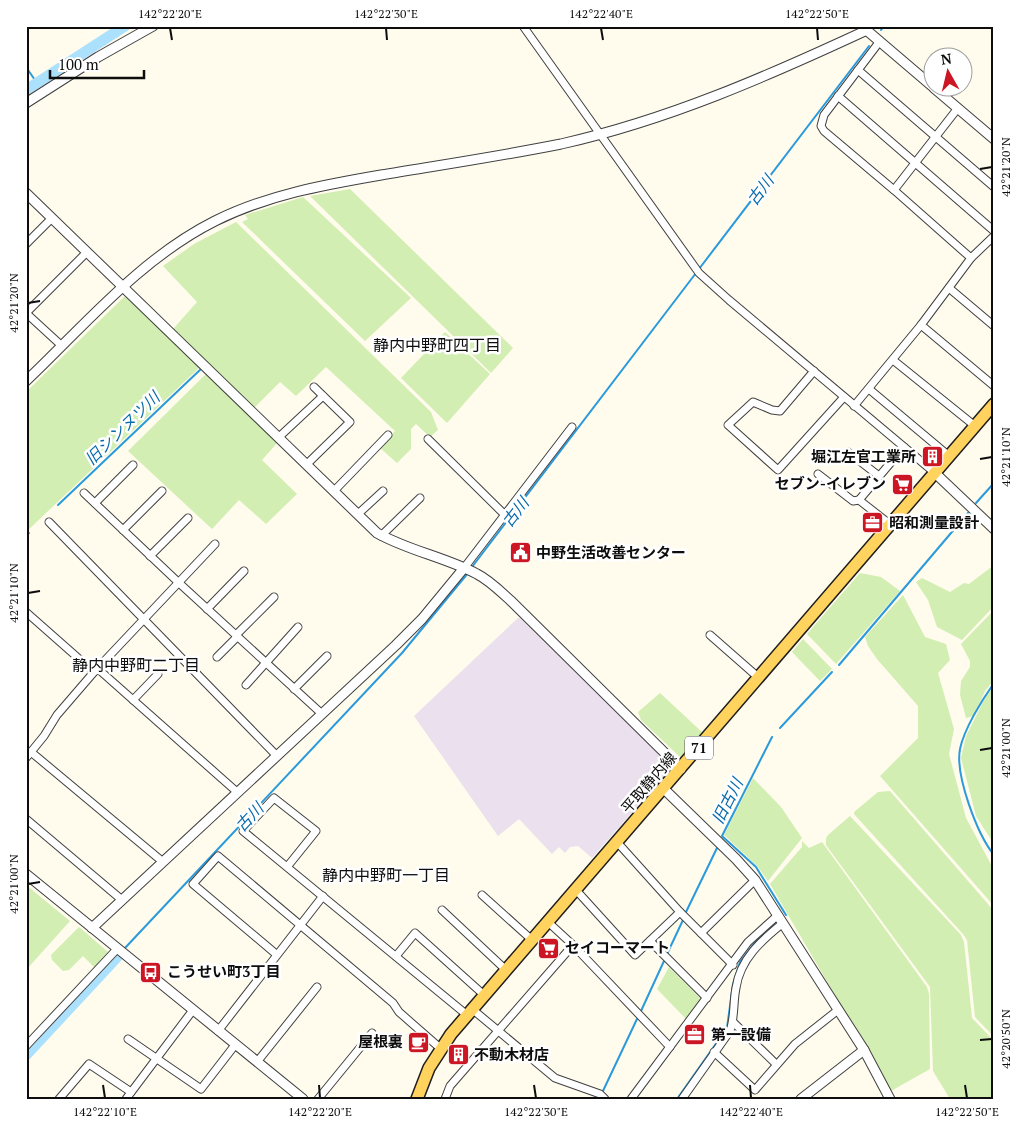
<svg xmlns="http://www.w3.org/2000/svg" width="1020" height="1125" font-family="'PT Serif','Noto Sans JP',serif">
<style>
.industrial{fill:#ebe0ed}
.green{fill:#d3eeb2}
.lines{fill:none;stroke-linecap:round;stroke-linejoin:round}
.stream{stroke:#2a9adc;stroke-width:2}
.river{stroke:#abe1fd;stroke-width:11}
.minor-casing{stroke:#404040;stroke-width:9}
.tertiary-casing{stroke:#404040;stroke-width:11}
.primary-casing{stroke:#1e1e1e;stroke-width:14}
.minor{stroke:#fff;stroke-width:7}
.tertiary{stroke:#fff;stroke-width:9}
.primary{stroke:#ffd35d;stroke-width:11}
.ticks{fill:none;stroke:#0d0d0d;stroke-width:2}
.labels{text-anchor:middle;stroke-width:5;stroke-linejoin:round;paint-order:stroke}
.shield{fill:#fff;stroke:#565656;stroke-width:1}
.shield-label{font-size:14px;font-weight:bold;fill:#0d0d0d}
.poi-label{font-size:15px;font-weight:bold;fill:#0d0d0d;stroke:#fff;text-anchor:start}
.street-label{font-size:15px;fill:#0d0d0d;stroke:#fff}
.water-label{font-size:16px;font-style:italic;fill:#096aac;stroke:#fff}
.neighbourhood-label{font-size:16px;fill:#0d0d0d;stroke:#fff}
.neatline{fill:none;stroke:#0d0d0d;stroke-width:2}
.ticks-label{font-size:12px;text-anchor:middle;fill:#0d0d0d}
</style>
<rect width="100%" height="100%" fill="#fffbed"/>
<path class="industrial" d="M519,617l153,150 -80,91 -14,-12 -8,1 -5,6 -6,-6 -7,7 -33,-35 -21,17 -84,-120z"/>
<g class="green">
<path d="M350,189l163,159 -22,25 -181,-177z"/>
<path d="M303,197l108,101 -46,43 -123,-119 6,-3 -3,-4z"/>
<path d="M236,222l195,190 7,18 -8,7 -14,-13 -5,5v20l-14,14 -17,-15 15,-17 -69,-64 -30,29 -16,-14 -26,26 -81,-79 24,-27 -34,-36 31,-22z"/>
<path d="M125,296l76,70 -175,166v-140z"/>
<path d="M445,332l45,42 -43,49 -46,-45z"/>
<path d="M207,373l71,69 -16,18 35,34 -31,30 -27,-24 -27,29 -84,-78z"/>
<path d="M994,565v41l-32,34 -25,-13 -9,-27 -12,-18 6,-4 28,14 14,-9 5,1z"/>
<path d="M860,573l21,4 19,14 -64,73 -29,-30z"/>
<path d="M903,595l22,42 21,7 4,16 -12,13 16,56 -5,25 17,64 28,52v36l-114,-130 38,-38v-32l-41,-47 -9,-13 -3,-9z"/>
<path d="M994,610v70l-9,11 -11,25 -8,2 -6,-23 1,-14 9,-14v-6l-9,-17z"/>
<path d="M803,639l29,30 -12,12 -28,-29z"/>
<path d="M994,686v158l-18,-28 -15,-58 5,-22 21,-42z"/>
<path d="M660,693l43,40 -23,24 -39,-37 -3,-8z"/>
<path d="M753,778l28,29 21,31 -34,43 -11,-15 -33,-31z"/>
<path d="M890,791l104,120v126l-19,-20 -8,-77 -4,-6 -109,-120v-2l24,-20z"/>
<path d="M850,816l111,119 3,7 8,76 22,23v58h-44l-17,-28 -3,-84 -104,-142v-7l2,-3z"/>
<path d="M802,841l7,7 13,-6 105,145 2,7 1,75 -39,22 -121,-207 32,-37z"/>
<path d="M26,885l44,36 -44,49z"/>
<path d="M79,927l29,25 -14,15 -11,-11 -14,14 -6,1 -11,-11 -1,-5z"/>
<path d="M669,967l31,31 -1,5 -13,16 -29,-30z"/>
</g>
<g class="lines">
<g class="stream">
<path d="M881,30l3,-4"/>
<path d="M26,67l11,16"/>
<path d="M699,269l170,-223"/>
<path d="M976,503l18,-20"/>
<path d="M58,505l144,-137"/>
<path d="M26,535l3,-2"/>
<path d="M472,567l224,-294"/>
<path d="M839,665l129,-152"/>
<path d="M994,683c-12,17 -30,46 -34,66 -5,26 17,85 34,106"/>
<path d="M780,728l52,-56"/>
<path d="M772,737l-50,99 34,31 30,48"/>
<path d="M686,912l31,-64"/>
<path d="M125,948l277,-295 66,-80"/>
<path d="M667,954l16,-34"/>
<path d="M641,1011l23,-50"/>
<path d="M602,1093l35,-74"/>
<path d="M677,1099l50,-71 6,-44 7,-22 19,-25 17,-15"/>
</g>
<g class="river">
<path d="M26,90l99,-64"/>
<path d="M26,1055l91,-98"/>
</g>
<defs>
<g id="minor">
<path d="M523,26l176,247 30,27 206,173"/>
<path d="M880,41l-56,74 -3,11 3,5 70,59"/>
<path d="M858,70l136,117"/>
<path d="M838,96l156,135"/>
<path d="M958,108l-64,82 77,68"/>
<path d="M26,244l26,-26"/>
<path d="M949,288l45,38"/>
<path d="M26,313l61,-61"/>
<path d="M26,313l36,33"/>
<path d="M921,325l73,61"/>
<path d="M893,360l82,66"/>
<path d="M814,371l-34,40 -8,-1 -19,-8 -25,23 50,45 66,-73"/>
<path d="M869,389l80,67"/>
<path d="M854,406l67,-81 50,-67 23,-22"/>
<path d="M279,437l44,-41"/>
<path d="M428,439l77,76"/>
<path d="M848,452l31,24"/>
<path d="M307,464l43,-42 -36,-35"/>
<path d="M818,474l35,27 6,-1 32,25"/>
<path d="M334,491l54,-56"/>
<path d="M84,493l94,89 144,132"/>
<path d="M859,500l45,-53"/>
<path d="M95,503l38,-38"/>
<path d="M358,514l25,-23"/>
<path d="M49,522l228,234"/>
<path d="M123,530l39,-39"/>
<path d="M381,536l39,-38"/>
<path d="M150,556l38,-38"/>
<path d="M464,568l108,-141"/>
<path d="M207,609l37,-38"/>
<path d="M26,612l68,60"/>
<path d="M236,635l38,-38"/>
<path d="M710,635l49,43"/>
<path d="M217,657l20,-20"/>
<path d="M97,668l140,124"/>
<path d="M246,685l52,-58"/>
<path d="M294,689l33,-33"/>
<path d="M133,700l25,-26"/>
<path d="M31,752l132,110"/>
<path d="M26,758l18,-22 13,-21 37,-43 121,-128"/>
<path d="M26,819l96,81"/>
<path d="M287,867l29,-36 -42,-33 -31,33 224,184"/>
<path d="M576,890l59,65 45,-43 -63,-70"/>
<path d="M482,895l50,45"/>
<path d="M442,910l64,60"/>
<path d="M680,912l53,53"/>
<path d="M701,933l54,-53"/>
<path d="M650,941l57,57"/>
<path d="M573,945l97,102"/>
<path d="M276,954l-83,-70 25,-28 175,147 6,9 41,36"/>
<path d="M396,956l19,-23 69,62"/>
<path d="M472,1009l83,69 45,16 5,5"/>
<path d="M733,1022l43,42"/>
<path d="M218,1031l105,-135"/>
<path d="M128,1039l73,50 34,-44"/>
<path d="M26,1046l91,-97"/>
<path d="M714,1052l41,38 40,-46 43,-34"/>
<path d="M257,1062l60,-75"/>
<path d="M59,1099l30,-35 42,28"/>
<path d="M126,1099l67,-89"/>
<path d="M318,1099l54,-66"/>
<path d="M445,1099l5,-13 123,-141 -25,-23"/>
<path d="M631,1099l117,-157 30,-27"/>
<path d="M682,1099l48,-68c5,-14 3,-29 6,-43 4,-29 26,-48 47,-65"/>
</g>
<g id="tertiary">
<path d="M864,28l68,58"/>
<path d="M934,88l60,51"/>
<path d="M26,103l72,-46 55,-31"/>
<path d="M26,193l351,340c32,18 68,24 100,41 12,6 23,17 33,26l171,169"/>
<path d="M26,381c59,-56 115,-123 189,-160 52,-26 108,-36 166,-46 60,-10 120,-19 180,-31 107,-24 207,-68 306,-114"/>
<path d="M935,473l59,56"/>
<path d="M664,789l72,70 19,21 109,170 26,49"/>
<path d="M26,874l277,225"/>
<path d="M92,928l304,-283 26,-26 42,-51"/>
<path d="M801,1099l63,-49"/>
</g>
<path id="primary" d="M417,1099l12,-31 22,-34 543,-630"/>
</defs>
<use href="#minor" class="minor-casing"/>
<use href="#tertiary" class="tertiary-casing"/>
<use href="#primary" class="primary-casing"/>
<use href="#minor" class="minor"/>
<use href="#tertiary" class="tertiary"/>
<use href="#primary" class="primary"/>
</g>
<path class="ticks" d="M170,28l2,12M386,28l1,12M601,28l2,12M817,28l1,12M980,169l12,-2M28,303l12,-2M980,459l12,-2M28,593l12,-2M980,750l12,-2M28,884l12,-2M980,1040l12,-1M103,1085l2,13M319,1085l1,13M534,1085l2,13M750,1085l1,13M965,1085l2,13"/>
<defs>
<symbol id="building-square" viewBox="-11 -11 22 22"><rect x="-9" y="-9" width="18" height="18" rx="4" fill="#cc1624" stroke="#fff"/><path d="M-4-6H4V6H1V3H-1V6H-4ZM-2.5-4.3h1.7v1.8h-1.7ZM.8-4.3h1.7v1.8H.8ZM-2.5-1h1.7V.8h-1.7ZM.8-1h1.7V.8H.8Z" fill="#fff"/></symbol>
<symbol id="supermarket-square" viewBox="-11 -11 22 22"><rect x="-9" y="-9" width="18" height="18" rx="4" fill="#cc1624" stroke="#fff"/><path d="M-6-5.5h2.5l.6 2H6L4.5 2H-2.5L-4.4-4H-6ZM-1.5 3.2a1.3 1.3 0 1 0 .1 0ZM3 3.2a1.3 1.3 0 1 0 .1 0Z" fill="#fff"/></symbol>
<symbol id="office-square" viewBox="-11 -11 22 22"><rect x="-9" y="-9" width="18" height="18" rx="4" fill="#cc1624" stroke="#fff"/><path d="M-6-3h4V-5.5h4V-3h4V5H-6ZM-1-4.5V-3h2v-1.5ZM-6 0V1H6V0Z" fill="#fff"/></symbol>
<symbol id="civic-square" viewBox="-11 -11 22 22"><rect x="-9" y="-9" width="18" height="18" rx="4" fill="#cc1624" stroke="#fff"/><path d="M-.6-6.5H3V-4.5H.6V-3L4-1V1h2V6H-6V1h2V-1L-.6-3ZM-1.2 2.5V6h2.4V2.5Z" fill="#fff"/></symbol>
<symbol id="bus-square" viewBox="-11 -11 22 22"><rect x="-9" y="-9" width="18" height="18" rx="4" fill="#cc1624" stroke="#fff"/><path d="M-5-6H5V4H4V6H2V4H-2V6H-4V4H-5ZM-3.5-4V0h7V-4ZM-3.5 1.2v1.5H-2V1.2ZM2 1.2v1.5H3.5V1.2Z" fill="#fff"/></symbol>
<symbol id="cafe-square" viewBox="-11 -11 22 22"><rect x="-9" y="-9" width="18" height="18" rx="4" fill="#cc1624" stroke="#fff"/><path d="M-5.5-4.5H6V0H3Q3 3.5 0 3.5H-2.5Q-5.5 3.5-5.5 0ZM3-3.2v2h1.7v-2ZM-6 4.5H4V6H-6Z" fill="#fff"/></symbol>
</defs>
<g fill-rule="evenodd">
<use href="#building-square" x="920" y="444" width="25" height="25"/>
<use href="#supermarket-square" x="890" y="472" width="25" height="25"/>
<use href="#office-square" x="860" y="510" width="25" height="25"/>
<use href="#civic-square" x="508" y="540" width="25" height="25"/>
<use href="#supermarket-square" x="536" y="936" width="25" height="25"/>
<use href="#bus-square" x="138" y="960" width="25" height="25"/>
<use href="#office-square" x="682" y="1022" width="25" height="25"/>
<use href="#cafe-square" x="406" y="1030" width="25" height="25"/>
<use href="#building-square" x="446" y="1042" width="25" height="25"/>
</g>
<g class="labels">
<rect class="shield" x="685" y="736.5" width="28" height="23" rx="4"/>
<g class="shield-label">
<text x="699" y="753">71</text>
</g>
<g class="poi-label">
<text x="916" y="462" text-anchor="end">堀江左官工業所</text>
<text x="886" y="489" text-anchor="end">セブン-イレブン</text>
<text x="889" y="528">昭和測量設計</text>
<text x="536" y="558">中野生活改善センター</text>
<text x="565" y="953">セイコーマート</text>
<text x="167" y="977">こうせい町3丁目</text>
<text x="711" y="1040">第一設備</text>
<text x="403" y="1047" text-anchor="end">屋根裏</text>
<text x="474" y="1060">不動木材店</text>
</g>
<g class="street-label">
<text transform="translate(649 783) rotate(-49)" y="5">平取静内線</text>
</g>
<g class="water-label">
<text transform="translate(760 190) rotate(-53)" y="6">古川</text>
<text transform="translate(122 428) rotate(-44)" y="6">旧シンヌツ川</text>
<text transform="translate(515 512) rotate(-52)" y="6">古川</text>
<text transform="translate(727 801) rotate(-63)" y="6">旧古川</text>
<text transform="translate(249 817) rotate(-47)" y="6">古川</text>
</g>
<g class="neighbourhood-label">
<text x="437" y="351">静内中野町四丁目</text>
<text x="136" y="671">静内中野町二丁目</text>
<text x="386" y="881">静内中野町一丁目</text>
</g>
</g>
<rect width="1020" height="1125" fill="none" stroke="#ffffff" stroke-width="55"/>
<g transform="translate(948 72) rotate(352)"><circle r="24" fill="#ffffff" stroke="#9e9e9e"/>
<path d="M0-4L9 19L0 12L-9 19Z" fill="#cc1624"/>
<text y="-8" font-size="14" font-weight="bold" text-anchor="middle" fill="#0d0d0d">N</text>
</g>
<path d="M50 70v8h94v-8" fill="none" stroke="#0d0d0d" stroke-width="2.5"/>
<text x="58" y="70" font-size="15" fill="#0d0d0d" stroke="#ffffff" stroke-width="4" paint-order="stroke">100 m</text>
<rect x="28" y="28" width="964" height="1070" class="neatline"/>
<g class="ticks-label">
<text x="170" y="18">142°22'20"E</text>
<text x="386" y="18">142°22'30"E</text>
<text x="601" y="18">142°22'40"E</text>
<text x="817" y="18">142°22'50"E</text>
<text transform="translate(1006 167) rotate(-90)" y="4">42°21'20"N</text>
<text transform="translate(14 303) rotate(-90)" y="4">42°21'20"N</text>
<text transform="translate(1006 457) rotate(-90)" y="4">42°21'10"N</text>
<text transform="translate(14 593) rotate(-90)" y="4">42°21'10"N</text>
<text transform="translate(1006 748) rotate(-90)" y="4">42°21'00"N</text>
<text transform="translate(14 884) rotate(-90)" y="4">42°21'00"N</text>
<text transform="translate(1006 1039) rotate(-90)" y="4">42°20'50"N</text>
<text x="105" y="1116">142°22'10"E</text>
<text x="320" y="1116">142°22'20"E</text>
<text x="536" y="1116">142°22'30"E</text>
<text x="751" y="1116">142°22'40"E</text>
<text x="967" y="1116">142°22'50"E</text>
</g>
</svg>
